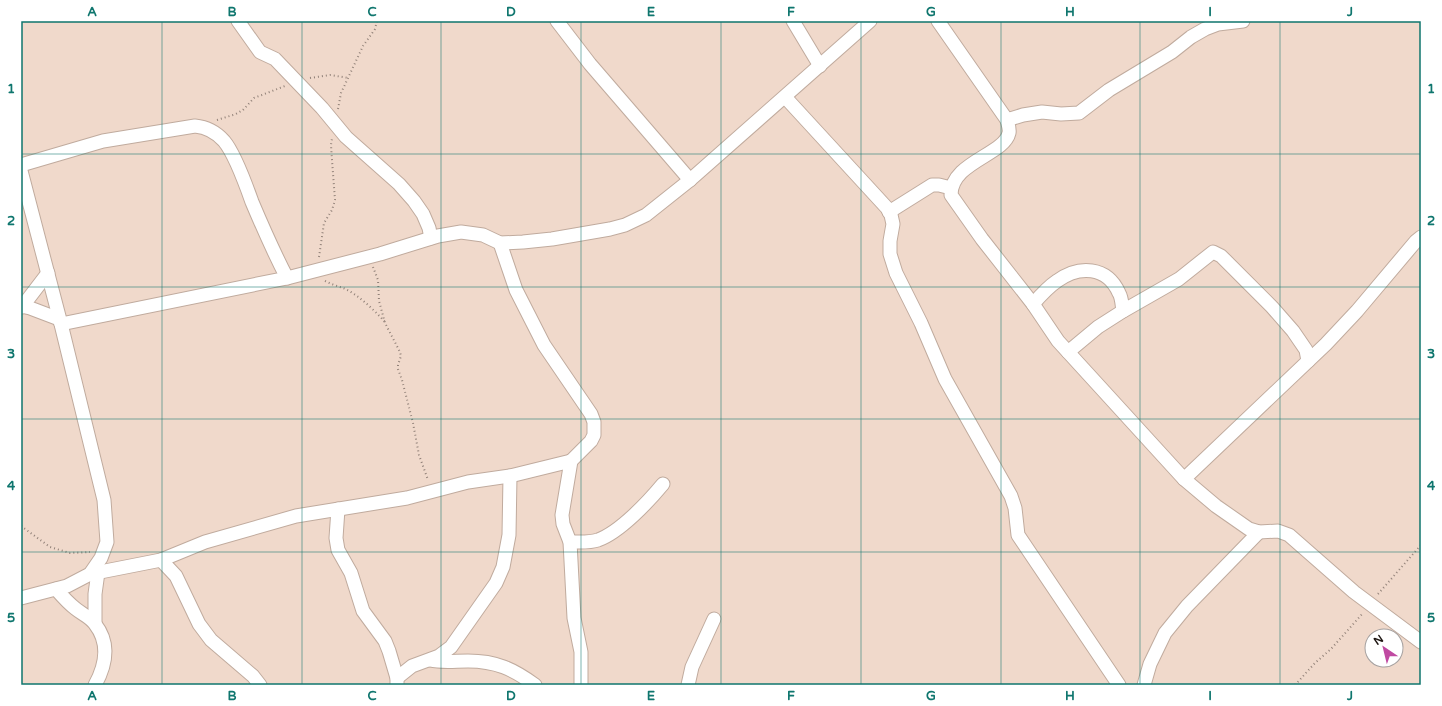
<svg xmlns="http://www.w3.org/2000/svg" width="1442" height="706" font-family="'Varela Round',sans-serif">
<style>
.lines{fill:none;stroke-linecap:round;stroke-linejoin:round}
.street-casing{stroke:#c0ab9e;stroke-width:15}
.path{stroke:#928279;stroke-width:2;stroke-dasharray:1 3;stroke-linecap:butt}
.street{stroke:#fff;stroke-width:13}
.grid{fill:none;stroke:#0f766e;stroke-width:1;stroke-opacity:0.55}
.neatline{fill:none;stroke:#0f766e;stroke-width:1.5}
.grid-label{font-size:13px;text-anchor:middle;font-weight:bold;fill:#0f766e}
</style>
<rect width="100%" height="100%" fill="#f0d9cb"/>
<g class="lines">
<defs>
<g id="street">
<path d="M238,21l22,31 15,7 47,49 24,29 53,47 15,17 9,13 6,14 2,10"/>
<path d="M557,21l33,43 100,116"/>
<path d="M793,21l27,45"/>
<path d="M938,21l69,99 16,-5 19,-3 19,2 18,-1 30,-23 63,-38 19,-15 14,-8 13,-5 25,-3"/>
<path d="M785,97l102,111 4,7 2,9 -3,17v13l6,19 25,50 24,56 66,117 4,12 3,27 101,150"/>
<path d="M1007,120c1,4 3,9 2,13 -5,22 -58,29 -58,62l31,44 51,65 25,37 126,138 32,27 33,23 10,3 19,-1 11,4 65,57 67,50"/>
<path d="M21,165l82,-24 92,-15c11,1 21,6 29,15 11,13 22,44 28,61 11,26 22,51 35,76"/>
<path d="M21,171l40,153 43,176 3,42 -6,16 -11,16 -23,12 -46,12"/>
<path d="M889,212l43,-27h7l12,3"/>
<path d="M500,243l16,47 28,55 47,69 3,8v13l-3,6 -20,20 -9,54 1,9 7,18 4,76 7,34v33"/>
<path d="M1033,304c7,-8 15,-17 24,-23 22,-16 50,-15 62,12 3,5 3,12 4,18"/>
<path d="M21,306l9,2 29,11"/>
<path d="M22,307l26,-34"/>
<path d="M61,324l226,-46 93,-24 58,-18 23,-4 22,3 17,8 23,-1 29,-3 58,-10 15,-4 21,-10 44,-35 180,-159"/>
<path d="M1068,352l30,-25 25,-16 56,-32 34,-27 8,4 51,51 21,24 13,19 2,11"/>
<path d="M1184,479l142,-135 31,-33 59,-70 5,-4"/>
<path d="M338,509l-2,29 2,12 13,23 12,38 22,30 4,10 8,27v7"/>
<path d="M570,542c9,0 19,1 28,-2 22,-8 50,-38 65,-56"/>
<path d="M161,560l15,16 23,48 12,16 42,36 7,9"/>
<path d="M90,574l71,-14 44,-18 91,-26 111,-18 61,-16 42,-6 61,-15"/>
<path d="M56,589c6,7 12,14 20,20 6,5 14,8 19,15 15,19 11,41 0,61"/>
<path d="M95,623v-29l3,-22"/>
<path d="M430,660c13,3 25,1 38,1 28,0 45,8 67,24"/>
<path d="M397,678l15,-12 27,-10 12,-9 45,-64 7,-16 6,-32 1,-59"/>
<path d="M688,685l4,-18 22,-48"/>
<path d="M1144,685l6,-21 15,-31 22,-27 72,-74"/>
</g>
</defs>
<use href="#street" class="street-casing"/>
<g class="path">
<path d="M310,78l20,-3 19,3"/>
<path d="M338,109l3,-16 22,-47 12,-17 2,-8"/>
<path d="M217,120l19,-6 7,-4 11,-12 31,-12"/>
<path d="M319,257l5,-34 8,-13 3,-10 -3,-40 -1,-15 1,-7"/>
<path d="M373,267l5,13 1,21 6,22 15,29 1,4 -3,9v4l4,11 11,43 6,32 9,25"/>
<path d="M325,281c6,3 12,5 18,7 16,7 30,21 42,34"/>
<path d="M21,526l29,21 20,6 20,-1"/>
<path d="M1378,594l43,-49"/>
<path d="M1295,685l20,-22 16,-14 32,-36"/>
</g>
<use href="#street" class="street"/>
</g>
<path class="grid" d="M162,21v664M302,21v664M441,21v664M581,21v664M721,21v664M861,21v664M1001,21v664M1140,21v664M1280,21v664M21,154h1400M21,287h1400M21,419h1400M21,552h1400"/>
<rect width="1442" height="706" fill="none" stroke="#ffffff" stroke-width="44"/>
<g transform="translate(1384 648) rotate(325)"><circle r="19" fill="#ffffff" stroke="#a5a1a0"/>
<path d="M0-3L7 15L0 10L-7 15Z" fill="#c04aa2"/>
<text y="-6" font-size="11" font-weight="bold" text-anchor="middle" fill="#1d1511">N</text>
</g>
<rect x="22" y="22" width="1398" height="662" class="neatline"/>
<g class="grid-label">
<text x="92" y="16">A</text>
<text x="232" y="16">B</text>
<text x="372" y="16">C</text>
<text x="511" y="16">D</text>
<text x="651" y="16">E</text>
<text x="791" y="16">F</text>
<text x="931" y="16">G</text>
<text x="1070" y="16">H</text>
<text x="1210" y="16">I</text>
<text x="1350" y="16">J</text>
<text x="11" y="93">1</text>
<text x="1431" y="93">1</text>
<text x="11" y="225">2</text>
<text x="1431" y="225">2</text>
<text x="11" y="358">3</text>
<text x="1431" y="358">3</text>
<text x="11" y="490">4</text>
<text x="1431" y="490">4</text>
<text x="11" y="622">5</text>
<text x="1431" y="622">5</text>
<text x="92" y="700">A</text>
<text x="232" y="700">B</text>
<text x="372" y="700">C</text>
<text x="511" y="700">D</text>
<text x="651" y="700">E</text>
<text x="791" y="700">F</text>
<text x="931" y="700">G</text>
<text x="1070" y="700">H</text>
<text x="1210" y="700">I</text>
<text x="1350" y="700">J</text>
</g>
</svg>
